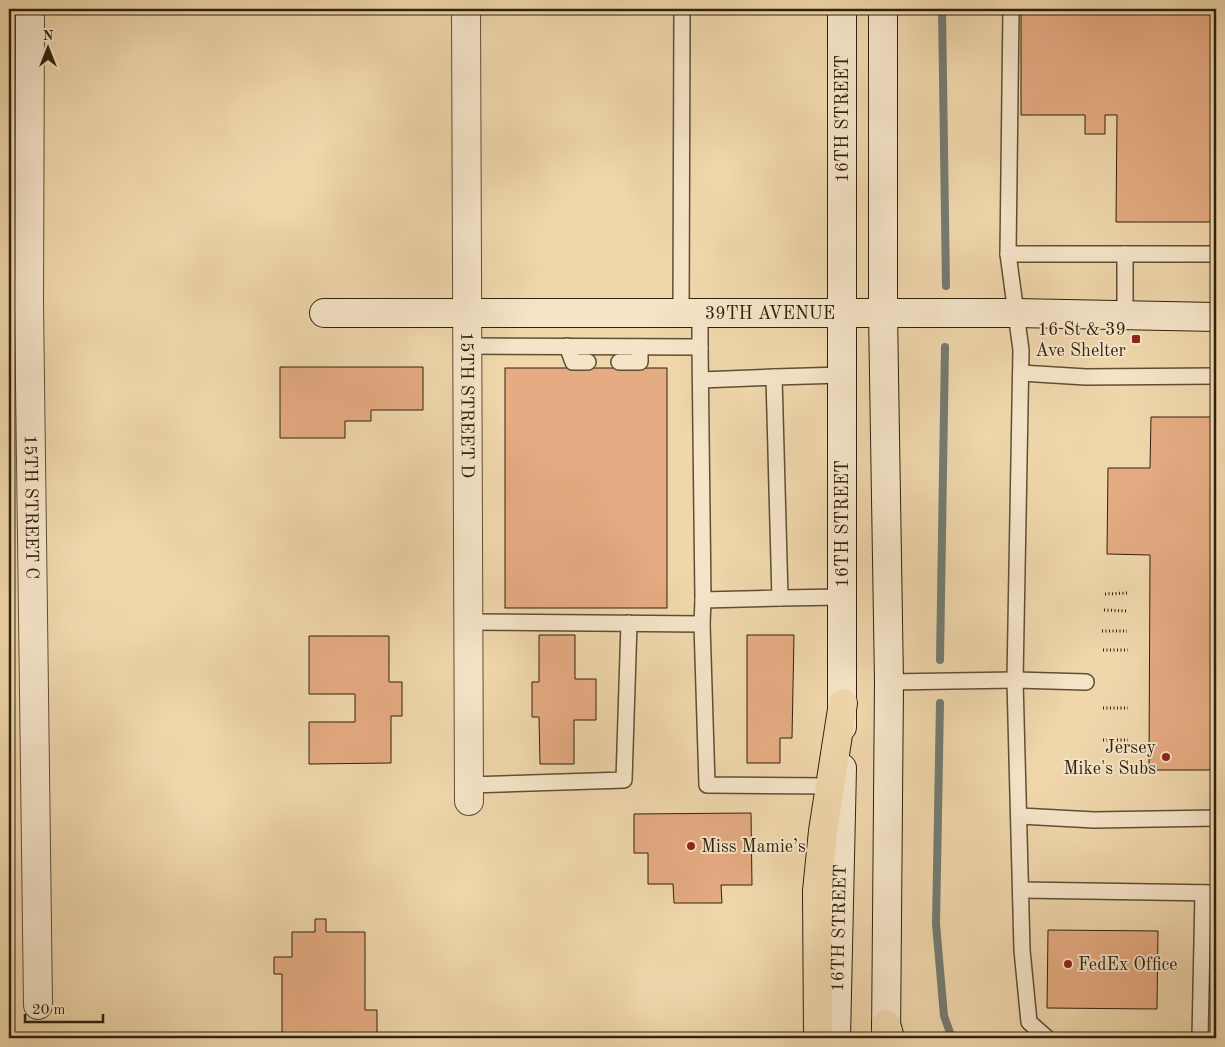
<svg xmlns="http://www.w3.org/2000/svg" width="1225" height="1047" font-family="'Old Standard TT',serif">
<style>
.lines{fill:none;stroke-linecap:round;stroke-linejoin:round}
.stream{stroke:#747b72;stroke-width:8}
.building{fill:#e5ab82;stroke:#31220d}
.lane-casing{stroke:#604f34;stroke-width:18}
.street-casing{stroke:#604f34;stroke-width:30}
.secondary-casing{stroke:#31220d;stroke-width:30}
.highway-casing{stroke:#31220d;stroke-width:30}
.path{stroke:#31220d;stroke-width:3;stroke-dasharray:1 2.5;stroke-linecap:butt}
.lane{stroke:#f5e4c8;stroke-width:15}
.street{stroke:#f5e4c8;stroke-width:28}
.secondary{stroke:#f5e4c8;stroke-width:28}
.highway{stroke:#efd6ab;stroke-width:28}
.poi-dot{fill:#8f2418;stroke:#f5e4c8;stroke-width:2}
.labels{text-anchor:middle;stroke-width:4;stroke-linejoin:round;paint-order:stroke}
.street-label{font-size:18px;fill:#31220d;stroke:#f5e4c8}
.poi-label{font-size:18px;fill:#31220d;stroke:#f5e4c8;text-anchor:end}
</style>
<rect width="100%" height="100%" fill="#efd6ab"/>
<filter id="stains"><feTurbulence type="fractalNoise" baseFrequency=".004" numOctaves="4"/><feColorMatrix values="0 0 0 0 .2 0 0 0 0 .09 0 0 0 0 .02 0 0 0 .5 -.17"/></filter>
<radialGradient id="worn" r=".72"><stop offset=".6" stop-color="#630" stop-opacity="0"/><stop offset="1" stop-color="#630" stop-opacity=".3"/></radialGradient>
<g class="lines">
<g class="stream">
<path d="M942,9l4,277"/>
<path d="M940,660l5,-313"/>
<path d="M940,703l-4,221 8,92 8,22"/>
</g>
</g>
<g class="building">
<path d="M1114,9h102v213h-100l1,-107h-12v19h-20v-19h-64v-105l93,1z"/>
<path d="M280,367h143v43h-52v11h-26v17h-65z"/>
<rect x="505" y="368" width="162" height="240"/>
<path d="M1151,417h65v353h-67l1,-215 -43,-1 1,-86h42z"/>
<path d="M539,635h36v44h21v41h-22v44h-34l-1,-47h-7v-35h7z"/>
<path d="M747,635h47l-2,103h-12v25h-33z"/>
<path d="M309,636h80v46h13v34h-11v47l-82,1v-42h46v-28h-46z"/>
<path d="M751,813l1,72h-31l1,18h-48l-1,-19h-25v-31h-14v-39z"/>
<path d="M315,919h11v13h39v78h12v28h-95v-64h-8v-17h18v-25h23z"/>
<path d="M1048,930l110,1 -1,78 -110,-1z"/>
</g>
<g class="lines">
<defs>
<g id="lane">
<path d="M1011,9l-3,245 13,96 -6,330 7,270 7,72 18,16"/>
<path d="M1008,254h208"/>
<path d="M1125,254v62"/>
<path d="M681,315l1,-306"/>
<path d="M700,315v32l3,253 77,-2 -6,-221 -73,3"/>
<path d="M467,346l233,1"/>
<path d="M567,346l6,16h15"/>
<path d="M619,362h21v-15"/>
<path d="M1021,373l65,4 130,-1"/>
<path d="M774,377l68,-2"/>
<path d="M780,598l62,-1"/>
<path d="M468,622l234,2 1,-24"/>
<path d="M702,624l5,161 123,1"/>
<path d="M889,682l126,-2 71,2"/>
<path d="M469,785l155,-5 5,-157"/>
<path d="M1020,816l74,4 122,-2"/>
<path d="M1021,890l195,3"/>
<path d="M1200,1038l3,-145"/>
</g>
<g id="street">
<path id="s1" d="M30,9l-1,294 9,702"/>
<path id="s2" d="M466,9l3,792"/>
</g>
<g id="secondary">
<path d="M883,9v304l6,369 -3,356"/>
<path id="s3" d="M324,313h690l202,4"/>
<path d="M842,727v-718"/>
<path id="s4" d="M836,1038l6,-270"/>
</g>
<g id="highway">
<path d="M886,1024l4,14"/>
<path d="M818,1038l-1,-147 6,-60 20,-128"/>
</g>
</defs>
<use href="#lane" class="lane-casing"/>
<use href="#street" class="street-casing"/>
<use href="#secondary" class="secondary-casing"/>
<use href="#highway" class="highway-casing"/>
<g class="path">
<path d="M1105,594l22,-1"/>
<path d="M1104,610l23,1"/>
<path d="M1102,631h25"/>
<path d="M1103,650h25"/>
<path d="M1103,708h25"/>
<path d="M1103,740h25"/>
</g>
<use href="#lane" class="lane"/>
<use href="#street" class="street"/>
<use href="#secondary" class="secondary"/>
<use href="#highway" class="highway"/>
</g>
<g class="poi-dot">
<rect x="1131" y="334" width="10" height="10" rx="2.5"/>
<circle cx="1166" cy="757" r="5"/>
<circle cx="691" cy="846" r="5"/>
<circle cx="1068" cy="964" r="5"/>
</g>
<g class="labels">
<g class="street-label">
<text transform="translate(842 119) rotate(-90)" y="6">16TH STREET</text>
<text dy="6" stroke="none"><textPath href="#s3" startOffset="446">39TH AVENUE</textPath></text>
<text dy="6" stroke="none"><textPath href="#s2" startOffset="396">15TH STREET D</textPath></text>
<text dy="6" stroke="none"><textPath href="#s1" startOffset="498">15TH STREET C</textPath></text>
<text transform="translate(842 524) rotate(-90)" y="6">16TH STREET</text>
<text dy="6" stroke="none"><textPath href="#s4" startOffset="110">16TH STREET</textPath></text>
</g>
<g class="poi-label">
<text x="1126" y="335">16 St &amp; 39<tspan x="1126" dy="21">Ave Shelter</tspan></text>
<text x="1156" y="753">Jersey<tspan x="1156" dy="21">Mike's Subs</tspan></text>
<text x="701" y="852" text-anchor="start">Miss Mamie’s</text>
<text x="1078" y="970" text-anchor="start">FedEx Office</text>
</g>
</g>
<rect width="1225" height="1047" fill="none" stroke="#efd6ab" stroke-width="30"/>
<rect x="10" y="10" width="1205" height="1027" fill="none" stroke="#31220d" stroke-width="2.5"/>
<rect x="15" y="15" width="1195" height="1017" fill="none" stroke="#31220d"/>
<g transform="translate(48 48)" stroke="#f5e4c8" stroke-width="4" paint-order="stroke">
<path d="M0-4L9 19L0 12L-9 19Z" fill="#31220d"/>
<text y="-8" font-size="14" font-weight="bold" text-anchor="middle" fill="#31220d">N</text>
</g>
<path d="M25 1014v8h78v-8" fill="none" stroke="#31220d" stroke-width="2.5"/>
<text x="32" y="1014" font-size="15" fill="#31220d" stroke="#f5e4c8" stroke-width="4" paint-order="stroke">20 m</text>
<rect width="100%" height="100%" filter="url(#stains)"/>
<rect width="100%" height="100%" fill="url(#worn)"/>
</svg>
